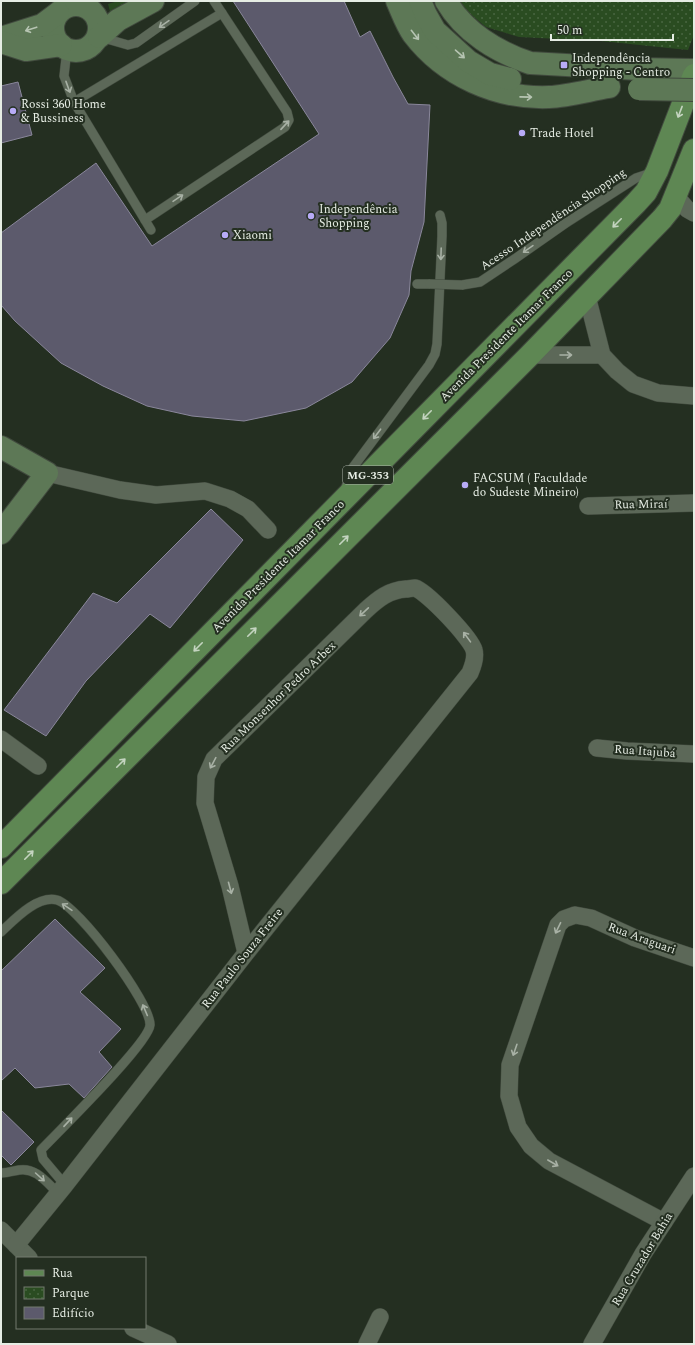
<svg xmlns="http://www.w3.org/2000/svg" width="695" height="1345" font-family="Spectral,serif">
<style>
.grass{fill:url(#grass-tufts)}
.park{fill:url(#park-dots)}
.building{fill:#5c5a6c;stroke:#8a879b}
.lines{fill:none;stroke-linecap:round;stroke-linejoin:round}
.lane-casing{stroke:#414a3e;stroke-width:10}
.street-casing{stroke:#414a3e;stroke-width:18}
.secondary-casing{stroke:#414a3e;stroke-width:24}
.primary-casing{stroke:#414a3e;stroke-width:24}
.lane{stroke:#5c6858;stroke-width:9}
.street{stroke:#5c6858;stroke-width:17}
.secondary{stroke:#5d7856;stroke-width:22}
.primary{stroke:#5e8753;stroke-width:22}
.lane-bridge-casing{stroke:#414a3e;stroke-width:10;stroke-linecap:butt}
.secondary-bridge-casing{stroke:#414a3e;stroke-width:24;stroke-linecap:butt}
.lane-bridge{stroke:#5c6858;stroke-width:9}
.secondary-bridge{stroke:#5d7856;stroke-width:22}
.oneway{stroke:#a8b1a5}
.oneway2{stroke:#b6c4b2}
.oneway3{stroke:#c4d4c0}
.poi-dot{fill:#b8abf7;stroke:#242f21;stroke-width:1.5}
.labels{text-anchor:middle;stroke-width:4;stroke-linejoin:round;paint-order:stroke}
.shield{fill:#242f21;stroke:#acb4aa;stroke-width:1}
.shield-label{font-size:11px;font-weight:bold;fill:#e6ede4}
.poi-label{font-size:12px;fill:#e6ede4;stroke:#242f21;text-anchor:start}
.street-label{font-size:12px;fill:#e6ede4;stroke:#242f21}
</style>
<defs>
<pattern id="grass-tufts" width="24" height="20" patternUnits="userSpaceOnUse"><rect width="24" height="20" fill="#2a4c21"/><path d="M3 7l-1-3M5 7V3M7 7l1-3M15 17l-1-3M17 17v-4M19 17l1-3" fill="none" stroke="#496641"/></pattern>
<pattern id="park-dots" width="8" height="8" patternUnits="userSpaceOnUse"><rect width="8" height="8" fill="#2a4c21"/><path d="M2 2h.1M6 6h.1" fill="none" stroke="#496641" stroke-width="1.8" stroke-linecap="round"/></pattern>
</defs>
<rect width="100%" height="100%" fill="#242f21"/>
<path class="grass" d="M118,1h20l-27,14 -3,-11z"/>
<path class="park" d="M457,1h237v34l-6,15 -87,-9 -82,-4 -33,-10 -27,-22z"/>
<g class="building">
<path d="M233,1h111l16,36 10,-6 23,46 15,27 22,1 -6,117 -13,49 -2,24 -19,43 -38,44 -46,26 -62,13 -52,-5 -45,-10 -44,-20 -42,-23 -46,-42 -14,-16v-72l95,-70 56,83 167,-112z"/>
<path d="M18,82l14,53 -31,8v-57z"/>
<path d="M211,509l32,31 -73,88 -20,-14 -64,67 -40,55 -42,-26 89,-117 24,10z"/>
<path d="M55,919l50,49 -25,24 41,37 -22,23 13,15 -28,31 -15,-14 -34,4 -20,-20 -14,13v-110z"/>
<path d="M1,1110l33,32 -23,23 -10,-10z"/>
</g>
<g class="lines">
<defs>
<g id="lane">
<path d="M100,37l28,8 8,-2 59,-42"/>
<path d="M67,49l-3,27 10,26 77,128"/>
<path d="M74,102l148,-89"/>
<path d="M145,220l140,-93 4,-7 -2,-8 -73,-111"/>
<path d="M417,284h13"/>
<path d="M462,285l18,-3 36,-24 50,-35 70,-45 18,-6"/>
<path d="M345,490l6,-20 78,-105 6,-11 2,-10 5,-108v-13l-2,-8"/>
<path d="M1,932c13,-12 36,-37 56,-32 21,6 94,103 93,125 -1,18 -91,106 -109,125l2,9 22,26"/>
<path d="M1,1173c7,0 12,-2 18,-3 17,-3 28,13 39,23"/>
</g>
<g id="street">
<path d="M675,195l12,14 7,4"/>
<path d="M587,296l15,59 15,16 16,13 25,9 36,3"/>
<path d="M530,355h72"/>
<path d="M47,473l73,17 36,5 49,-4 25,8 18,10 20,21"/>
<path d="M588,506l106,-3"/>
<path d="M1,739l37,27"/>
<path d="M597,748l30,3 67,3"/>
<path d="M664,1222l-115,-61 -18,-15 -13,-19 -9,-31 1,-31 48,-140 6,-6 11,-4 16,3 44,20 59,20"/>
<path d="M1,1230l28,28"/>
<path d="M16,1245l49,-60 181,-232 224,-280c3,-7 6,-16 4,-23 -3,-12 -48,-59 -59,-62 -3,0 -7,1 -9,1 -17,1 -28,10 -40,21l-152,149 -8,18 -1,26 25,83 16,67"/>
<path d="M133,1328l35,16"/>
<path d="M367,1344l13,-27"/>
<path d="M592,1344l51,-90 51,-78"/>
</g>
<g id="secondary">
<path d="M397,1c5,11 9,23 16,33 32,42 84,65 136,63 20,-1 41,-7 60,-10"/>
<path d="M420,1l6,14 9,16 33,30 22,13 20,5"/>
<path d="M446,1c18,31 51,51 84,62l108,6 56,1"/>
<circle cx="76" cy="28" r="23"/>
<path d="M99,37l19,-17 35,-19"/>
<path d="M1,38l41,-13 16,-12"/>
<path d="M1,42l25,8 35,-5"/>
<path d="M1,447l46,26 -46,60"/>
</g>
<g id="primary">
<path d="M1,847l635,-644 10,-11 11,-21 37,-96"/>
<path d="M1,883l529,-528 132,-136 8,-10 24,-59"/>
</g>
</defs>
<use href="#lane" class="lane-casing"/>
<use href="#street" class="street-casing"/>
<use href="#secondary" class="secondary-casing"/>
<use href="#primary" class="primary-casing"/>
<use href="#lane" class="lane"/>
<use href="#street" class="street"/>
<use href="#secondary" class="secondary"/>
<use href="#primary" class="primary"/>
<defs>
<path id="lane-bridge" d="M430,284l32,1"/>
<path id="secondary-bridge" d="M639,89l55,1"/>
</defs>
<use href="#lane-bridge" class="lane-bridge-casing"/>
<use href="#secondary-bridge" class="secondary-bridge-casing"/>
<use href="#lane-bridge" class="lane-bridge"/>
<use href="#secondary-bridge" class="secondary-bridge"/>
</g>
<defs><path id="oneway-shaft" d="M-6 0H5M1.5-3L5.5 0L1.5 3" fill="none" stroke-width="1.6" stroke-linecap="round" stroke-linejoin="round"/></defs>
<g class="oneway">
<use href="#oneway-shaft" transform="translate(164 24) rotate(145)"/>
<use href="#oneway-shaft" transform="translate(68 87) rotate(70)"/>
<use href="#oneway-shaft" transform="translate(285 125) rotate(-47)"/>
<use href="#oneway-shaft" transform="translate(178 198) rotate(-34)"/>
<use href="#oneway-shaft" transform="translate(528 249) rotate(145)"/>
<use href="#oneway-shaft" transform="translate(441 254) rotate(92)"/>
<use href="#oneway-shaft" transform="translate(566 355)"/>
<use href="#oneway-shaft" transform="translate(377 434) rotate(127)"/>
<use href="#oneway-shaft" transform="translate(364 612) rotate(137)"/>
<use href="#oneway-shaft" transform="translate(467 637) rotate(-126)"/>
<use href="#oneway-shaft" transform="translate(213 763) rotate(118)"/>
<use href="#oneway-shaft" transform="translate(230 888) rotate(75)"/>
<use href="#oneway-shaft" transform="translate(67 907) rotate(-146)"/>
<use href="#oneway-shaft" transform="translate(558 928) rotate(116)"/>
<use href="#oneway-shaft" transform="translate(145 1010) rotate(-113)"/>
<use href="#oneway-shaft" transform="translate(515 1050) rotate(109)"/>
<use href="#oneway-shaft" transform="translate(68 1122) rotate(-47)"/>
<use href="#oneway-shaft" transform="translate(553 1163) rotate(30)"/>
<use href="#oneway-shaft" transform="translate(40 1177) rotate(42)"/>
</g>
<g class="oneway2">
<use href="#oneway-shaft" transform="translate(31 29) rotate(162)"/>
<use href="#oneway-shaft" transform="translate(415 35) rotate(52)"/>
<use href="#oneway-shaft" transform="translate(460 54) rotate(41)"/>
<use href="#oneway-shaft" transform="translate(526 97) rotate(1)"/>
</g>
<g class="oneway3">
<use href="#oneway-shaft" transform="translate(680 112) rotate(111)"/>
<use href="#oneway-shaft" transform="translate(617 223) rotate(135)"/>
<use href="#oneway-shaft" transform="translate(427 415) rotate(135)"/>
<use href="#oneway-shaft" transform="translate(344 540) rotate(-45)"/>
<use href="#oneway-shaft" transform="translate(252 632) rotate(-45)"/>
<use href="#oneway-shaft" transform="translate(198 647) rotate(135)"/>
<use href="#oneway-shaft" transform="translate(121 763) rotate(-45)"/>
<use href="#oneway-shaft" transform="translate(29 855) rotate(-45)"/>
</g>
<g class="poi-dot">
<rect x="560" y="61" width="8" height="8" rx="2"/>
<circle cx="13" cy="111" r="4"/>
<circle cx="522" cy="133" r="4"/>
<circle cx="311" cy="216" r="4"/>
<circle cx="225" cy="235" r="4"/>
<circle cx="465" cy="485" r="4"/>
</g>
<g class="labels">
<rect class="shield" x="343" y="466" width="50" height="18" rx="3"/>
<g class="shield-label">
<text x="368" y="479">MG-353</text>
</g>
<g class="poi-label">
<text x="572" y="62">Independência<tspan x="572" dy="14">Shopping - Centro</tspan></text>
<text x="21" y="108">Rossi 360 Home<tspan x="21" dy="14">&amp; Bussiness</tspan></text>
<text x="530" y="137">Trade Hotel</text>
<text x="319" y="213">Independência<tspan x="319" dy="14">Shopping</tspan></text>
<text x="233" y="239">Xiaomi</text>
<text x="473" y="482">FACSUM ( Faculdade<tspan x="473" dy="14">do Sudeste Mineiro)</tspan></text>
</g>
<g class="street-label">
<text transform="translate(553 219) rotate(-34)" y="4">Acesso Independência Shopping</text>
<text transform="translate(506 335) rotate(-45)" y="4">Avenida Presidente Itamar Franco</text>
<text transform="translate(641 504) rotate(-1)" y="4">Rua Miraí</text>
<text transform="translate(278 566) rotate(-45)" y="4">Avenida Presidente Itamar Franco</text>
<text transform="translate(278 697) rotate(-44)" y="4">Rua Monsenhor Pedro Arbex</text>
<text transform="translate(645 751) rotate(4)" y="4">Rua Itajubá</text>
<text transform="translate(642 938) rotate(20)" y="4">Rua Araguari</text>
<text transform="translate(242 958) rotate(-52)" y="4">Rua Paulo Souza Freire</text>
<text transform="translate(642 1259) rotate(-59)" y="4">Rua Cruzador Bahia</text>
</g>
</g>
<rect width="695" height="1345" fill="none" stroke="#e6ede4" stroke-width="4"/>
<rect x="16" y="1257" width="130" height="72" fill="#242f21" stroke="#727b6f"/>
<rect x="24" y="1270" width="20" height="6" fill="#5e8753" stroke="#727b6f"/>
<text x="52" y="1277" font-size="12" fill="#e6ede4">Rua</text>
<rect x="24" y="1287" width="20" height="12" fill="url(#park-dots)" stroke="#727b6f"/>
<text x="52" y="1297" font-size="12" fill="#e6ede4">Parque</text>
<rect x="24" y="1307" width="20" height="12" fill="#5c5a6c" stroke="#727b6f"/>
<text x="52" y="1317" font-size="12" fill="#e6ede4">Edifício</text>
<path d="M551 34v6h122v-6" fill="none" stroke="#e6ede4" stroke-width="2"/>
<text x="557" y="34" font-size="12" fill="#e6ede4" stroke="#242f21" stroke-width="3" paint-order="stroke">50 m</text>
</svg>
